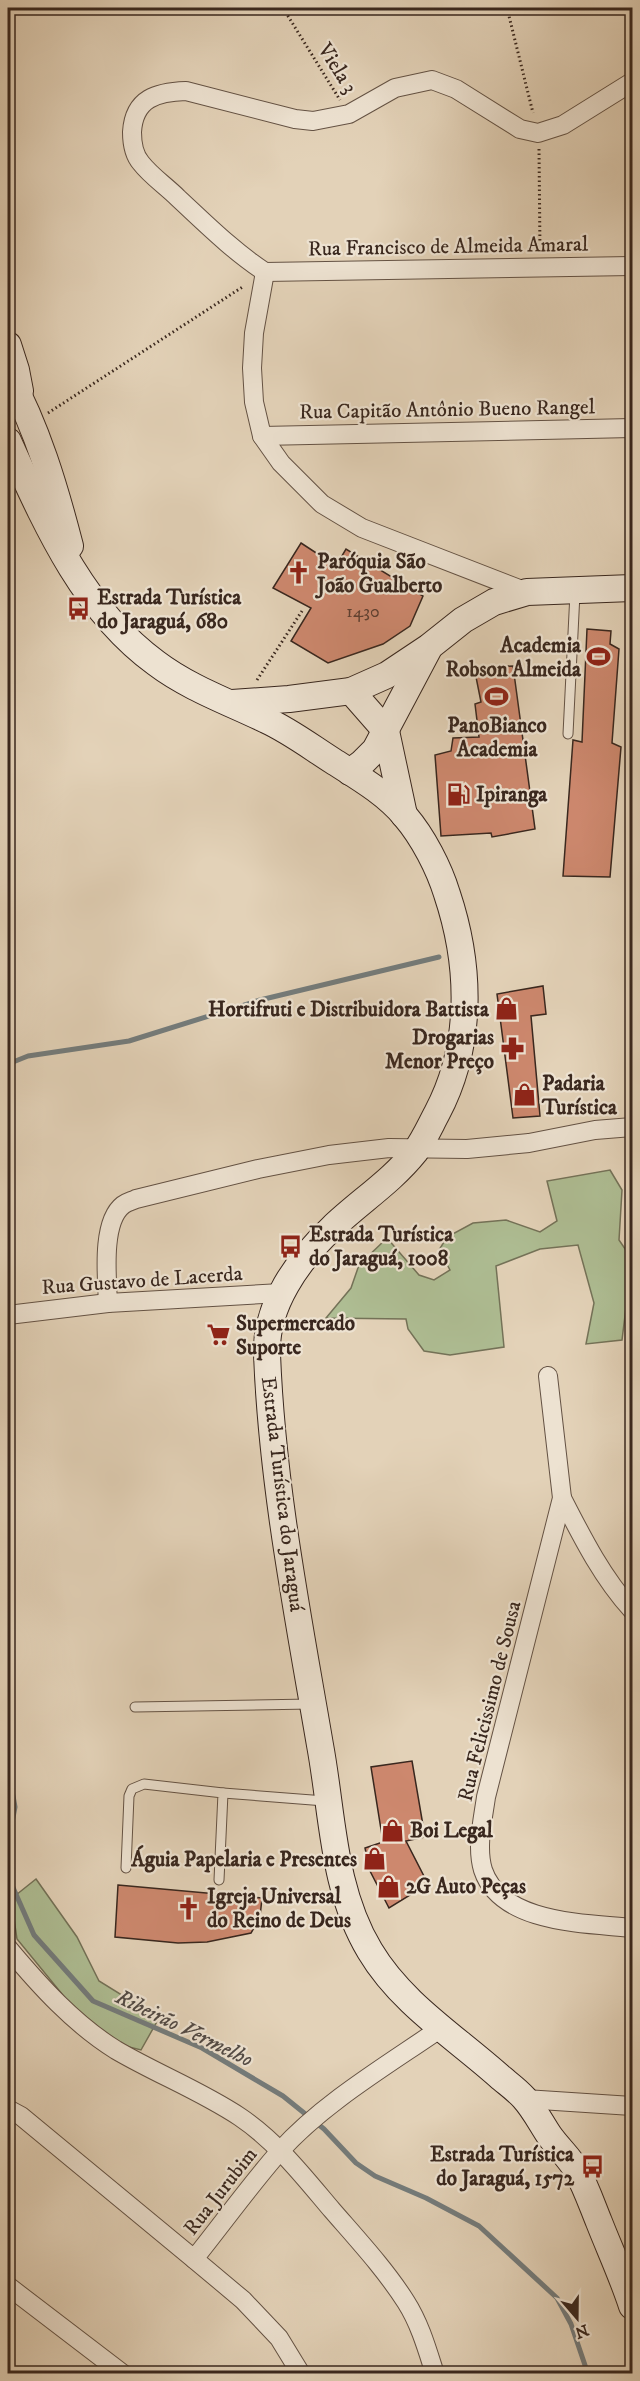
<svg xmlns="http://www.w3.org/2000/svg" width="640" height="2381" font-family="'IM FELL DW Pica',serif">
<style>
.green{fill:#aebd93;stroke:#747258;stroke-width:1.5}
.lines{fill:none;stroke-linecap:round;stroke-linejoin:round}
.stream{stroke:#747c7c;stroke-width:5}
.building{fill:#cd886e;stroke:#39271e;stroke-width:1.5}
.lane-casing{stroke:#645244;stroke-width:11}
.street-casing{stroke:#645244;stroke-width:20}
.secondary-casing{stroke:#39271e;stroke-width:28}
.path{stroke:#39271e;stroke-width:3;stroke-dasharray:1.5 3;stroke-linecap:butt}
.lane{stroke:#ede2d1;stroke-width:9}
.street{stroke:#ede2d1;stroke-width:18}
.secondary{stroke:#ede2d1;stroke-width:26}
.labels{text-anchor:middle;stroke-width:4.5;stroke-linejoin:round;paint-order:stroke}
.number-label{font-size:18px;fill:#5e3f32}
.street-label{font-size:21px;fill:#39271e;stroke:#ede2d1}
.poi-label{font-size:21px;font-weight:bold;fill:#39271e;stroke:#ede2d1;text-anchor:start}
.water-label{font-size:22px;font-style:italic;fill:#524a45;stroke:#ede2d1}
</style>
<rect width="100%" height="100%" fill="#e3d2b8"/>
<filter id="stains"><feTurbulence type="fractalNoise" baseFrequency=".00333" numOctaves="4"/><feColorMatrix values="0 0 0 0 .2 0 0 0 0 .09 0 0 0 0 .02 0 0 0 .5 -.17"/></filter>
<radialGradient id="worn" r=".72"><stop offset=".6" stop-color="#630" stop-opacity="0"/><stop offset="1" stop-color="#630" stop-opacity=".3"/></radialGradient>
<g class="green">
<path d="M610,1170l12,20 -3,50 13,19 -10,81 -36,4 8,-41 -16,-58 -38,4 -44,17 8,81 -54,8 -26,-4 -16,-22 -2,-10 -80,-1 25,-30 8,-23 28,-27 32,37 15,5 16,-10 -11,-20 8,-13 26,-14 33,-3 34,12 17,-11 -10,-40z"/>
<path d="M36,1879l41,58 22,44 60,37 -18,32 -28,-7 -33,-27 -63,-77 -6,-40z"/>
</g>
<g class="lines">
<g class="stream">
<path d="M8,1064l20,-8 101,-15 131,-41 179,-43"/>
<path d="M8,1768l7,39 -7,36"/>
<path d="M8,1868l3,15 23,52 59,66 109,47 81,48 41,33 32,34 19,13 51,22 53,28 78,72 14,26 17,50"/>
</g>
</g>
<g class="building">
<path d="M301,543l35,23 10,-17 77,47 -13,30 -27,18 -55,19 -37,-22 20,-33 -38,-20z"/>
<path d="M587,629l24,2 -1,13 9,5 -7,94 9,4 -11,130 -47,-1 10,-136 9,2z"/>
<path d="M513,666l22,163 -43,8 -1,-4 -50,3 -6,-81 16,-4 2,-13 26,-1 -4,-33 6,-2 -7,-35z"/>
<path d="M543,986l3,28 -15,2 9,100 -27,2 -16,-124z"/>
<path d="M412,1761l13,76 -19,4 22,43 -39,24 -19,-37 -5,-23 18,-6 -12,-75z"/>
<path d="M118,1885l144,13 -2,19 -9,16 -44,9 -29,1 -63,-6z"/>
</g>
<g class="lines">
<defs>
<g id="lane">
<path d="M568,734l7,-141"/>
<path d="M135,1707l176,-3"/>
<path d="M223,1793l102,8"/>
<path d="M126,1868l3,-72 3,-7 12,-5 79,9 -4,87"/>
</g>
<g id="street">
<path d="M265,272l367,-6"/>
<path d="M262,436l370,-8"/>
<path d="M527,592l-165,-64 -40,-24 -41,-41 -19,-27 -8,-34 -2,-34 2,-35 11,-61c-32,-21 -59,-48 -87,-74 -12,-12 -27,-22 -37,-35 -7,-8 -9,-21 -9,-31 2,-34 25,-40 54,-41l109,28 18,2 36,-7 46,-26 37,-8 24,9 64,40 18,4 25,-8 69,-43"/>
<path d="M108,1303c-1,-25 -7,-81 15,-98 4,-3 9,-4 13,-6l122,-30 71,-14 60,-7 78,1 62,-6 66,-13 37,-3"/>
<path d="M8,1315l100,-12 173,-10"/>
<path d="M548,1376l14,122 -76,299c-3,22 -10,50 -3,73 18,54 102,53 149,58"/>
<path d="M562,1498c20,39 40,79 70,112"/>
<path d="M8,1948c31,37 66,76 108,102 41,24 85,41 124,67 37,25 64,60 92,93 26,30 53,59 74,92 14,22 21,47 29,72"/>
<path d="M525,2099l107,7"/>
<path d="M8,2109l13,7 173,143c29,-36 56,-74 86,-108 43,-48 109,-87 161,-123"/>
<path d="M194,2259l49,41 36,38 22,36"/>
<path d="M8,2286l115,88"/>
</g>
<g id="secondary">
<path d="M8,345l8,25 4,21"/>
<path d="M8,375c29,52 47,113 62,171"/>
<path d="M8,441c37,81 74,168 148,222 33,25 73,39 110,57 24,11 45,27 67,41 25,16 53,32 72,55 18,21 34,52 42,78 24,72 26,151 -10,219 -7,13 -13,27 -22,39 -24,30 -56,50 -83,76 -34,32 -67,78 -65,126 5,131 31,262 53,391 13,70 12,143 50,206 31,52 84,85 129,125 8,7 18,14 25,22 10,11 17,25 25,37 9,13 21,23 28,36 9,16 15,34 22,51 11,28 24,56 33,84"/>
<path d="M351,691l35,40 18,84"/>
<path d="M232,703l57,-4 62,-8 36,-16 42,-28 34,-27 31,-18 33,-10 105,-4"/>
<path d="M350,772l12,-9 13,-13 53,-100"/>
</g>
</defs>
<use href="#lane" class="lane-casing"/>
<use href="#street" class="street-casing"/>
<use href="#secondary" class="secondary-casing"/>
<g class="path">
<path d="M283,8l57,92"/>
<path d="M507,8l26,105"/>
<path d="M539,149l1,102"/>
<path d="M48,413l196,-127"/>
<path d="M257,680l45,-69"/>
</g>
<use href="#lane" class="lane"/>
<use href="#street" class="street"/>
<use href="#secondary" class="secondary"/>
</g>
<defs>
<symbol id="church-bare" viewBox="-9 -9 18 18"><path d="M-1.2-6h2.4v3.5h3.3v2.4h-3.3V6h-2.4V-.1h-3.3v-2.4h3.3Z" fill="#8f2418" stroke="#ede2d1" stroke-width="2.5" paint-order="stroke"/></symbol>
<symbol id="bus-bare" viewBox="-9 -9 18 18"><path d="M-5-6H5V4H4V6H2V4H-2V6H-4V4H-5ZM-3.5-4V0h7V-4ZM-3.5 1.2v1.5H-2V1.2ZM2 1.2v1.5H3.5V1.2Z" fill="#8f2418" stroke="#ede2d1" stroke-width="2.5" paint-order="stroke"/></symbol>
<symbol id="stadium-bare" viewBox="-9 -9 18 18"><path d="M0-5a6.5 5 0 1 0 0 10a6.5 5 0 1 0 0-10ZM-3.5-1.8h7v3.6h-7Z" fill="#8f2418" stroke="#ede2d1" stroke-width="2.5" paint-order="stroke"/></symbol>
<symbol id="fuel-bare" viewBox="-9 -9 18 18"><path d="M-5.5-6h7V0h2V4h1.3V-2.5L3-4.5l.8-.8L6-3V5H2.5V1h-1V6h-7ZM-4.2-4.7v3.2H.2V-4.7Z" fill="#8f2418" stroke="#ede2d1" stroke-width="2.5" paint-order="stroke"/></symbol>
<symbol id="shop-bare" viewBox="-9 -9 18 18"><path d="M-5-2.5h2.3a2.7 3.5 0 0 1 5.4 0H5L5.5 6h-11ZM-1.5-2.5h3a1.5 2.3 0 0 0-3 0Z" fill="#8f2418" stroke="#ede2d1" stroke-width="2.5" paint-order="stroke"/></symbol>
<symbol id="pharmacy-bare" viewBox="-9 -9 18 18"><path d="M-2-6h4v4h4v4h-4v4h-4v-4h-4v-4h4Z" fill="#8f2418" stroke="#ede2d1" stroke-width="2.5" paint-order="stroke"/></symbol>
<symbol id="supermarket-bare" viewBox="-9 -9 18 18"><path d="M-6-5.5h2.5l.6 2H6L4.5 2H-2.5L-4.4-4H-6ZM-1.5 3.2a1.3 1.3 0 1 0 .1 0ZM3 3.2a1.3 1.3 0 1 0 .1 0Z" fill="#8f2418" stroke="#ede2d1" stroke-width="2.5" paint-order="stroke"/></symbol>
</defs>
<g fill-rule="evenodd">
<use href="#church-bare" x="282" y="556" width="33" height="33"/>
<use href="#bus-bare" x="62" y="592" width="33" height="33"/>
<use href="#stadium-bare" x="582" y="640" width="33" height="33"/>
<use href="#stadium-bare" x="480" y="680" width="33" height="33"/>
<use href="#fuel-bare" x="442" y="778" width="33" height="33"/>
<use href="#shop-bare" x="490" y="992" width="33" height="33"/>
<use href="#pharmacy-bare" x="496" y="1032" width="33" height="33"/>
<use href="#shop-bare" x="508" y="1078" width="33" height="33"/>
<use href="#bus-bare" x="274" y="1230" width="33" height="33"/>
<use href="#supermarket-bare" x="202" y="1318" width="33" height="33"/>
<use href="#shop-bare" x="376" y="1814" width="33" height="33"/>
<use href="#shop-bare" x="358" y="1842" width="33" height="33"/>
<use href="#shop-bare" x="372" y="1870" width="33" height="33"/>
<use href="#church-bare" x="172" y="1892" width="33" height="33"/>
<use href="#bus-bare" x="576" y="2150" width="33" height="33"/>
</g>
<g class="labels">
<g class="number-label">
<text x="363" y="617">1430</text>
</g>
<g class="street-label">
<text transform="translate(338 68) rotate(58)" y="7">Viela 3</text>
<text transform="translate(448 246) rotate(-1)" y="7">Rua Francisco de Almeida Amaral</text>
<text transform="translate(447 409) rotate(-1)" y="7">Rua Capitão Antônio Bueno Rangel</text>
<text transform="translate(142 1280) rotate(-4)" y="7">Rua Gustavo de Lacerda</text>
<text transform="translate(283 1494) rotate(83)" y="7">Estrada Turística do Jaraguá</text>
<text transform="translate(489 1701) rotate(-76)" y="7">Rua Felicissimo de Sousa</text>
<text transform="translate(220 2191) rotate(-52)" y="7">Rua Jurubim</text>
</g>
<g class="poi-label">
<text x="317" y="568">Paróquia São<tspan x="317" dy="24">João Gualberto</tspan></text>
<text x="97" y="604">Estrada Turística<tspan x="97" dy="24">do Jaraguá, 680</tspan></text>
<text x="581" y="652" text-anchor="end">Academia<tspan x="581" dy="24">Robson Almeida</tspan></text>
<text x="497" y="732" text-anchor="middle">PanoBianco<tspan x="497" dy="24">Academia</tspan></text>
<text x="476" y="801">Ipiranga</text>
<text x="489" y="1016" text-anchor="end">Hortifruti e Distribuidora Battista</text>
<text x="494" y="1044" text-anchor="end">Drogarias<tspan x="494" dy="24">Menor Preço</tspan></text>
<text x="542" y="1090">Padaria<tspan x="542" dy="24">Turística</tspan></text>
<text x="309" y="1241">Estrada Turística<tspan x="309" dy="24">do Jaraguá, 1008</tspan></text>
<text x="236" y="1330">Supermercado<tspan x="236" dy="24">Suporte</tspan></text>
<text x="410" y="1837">Boi Legal</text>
<text x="357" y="1866" text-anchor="end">Águia Papelaria e Presentes</text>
<text x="406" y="1893">2G Auto Peças</text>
<text x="207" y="1903">Igreja Universal<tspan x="207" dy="24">do Reino de Deus</tspan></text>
<text x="574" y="2161" text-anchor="end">Estrada Turística<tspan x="574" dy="24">do Jaraguá, 1572</tspan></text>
</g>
<g class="water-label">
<text transform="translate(185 2027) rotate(26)" y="8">Ribeirão Vermelho</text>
</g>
</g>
<rect width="640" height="2381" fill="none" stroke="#e3d2b8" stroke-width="30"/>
<rect x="9" y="9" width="622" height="2363" fill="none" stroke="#39271e" stroke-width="3"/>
<rect x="15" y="15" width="610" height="2351" fill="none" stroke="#39271e" stroke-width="1.5"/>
<g transform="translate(577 2318) rotate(160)" stroke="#ede2d1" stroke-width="4.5" paint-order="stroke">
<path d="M0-4.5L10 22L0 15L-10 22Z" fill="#39271e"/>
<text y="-9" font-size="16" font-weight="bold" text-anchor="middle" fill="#39271e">N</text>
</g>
<rect width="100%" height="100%" filter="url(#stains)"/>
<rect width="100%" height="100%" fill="url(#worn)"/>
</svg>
